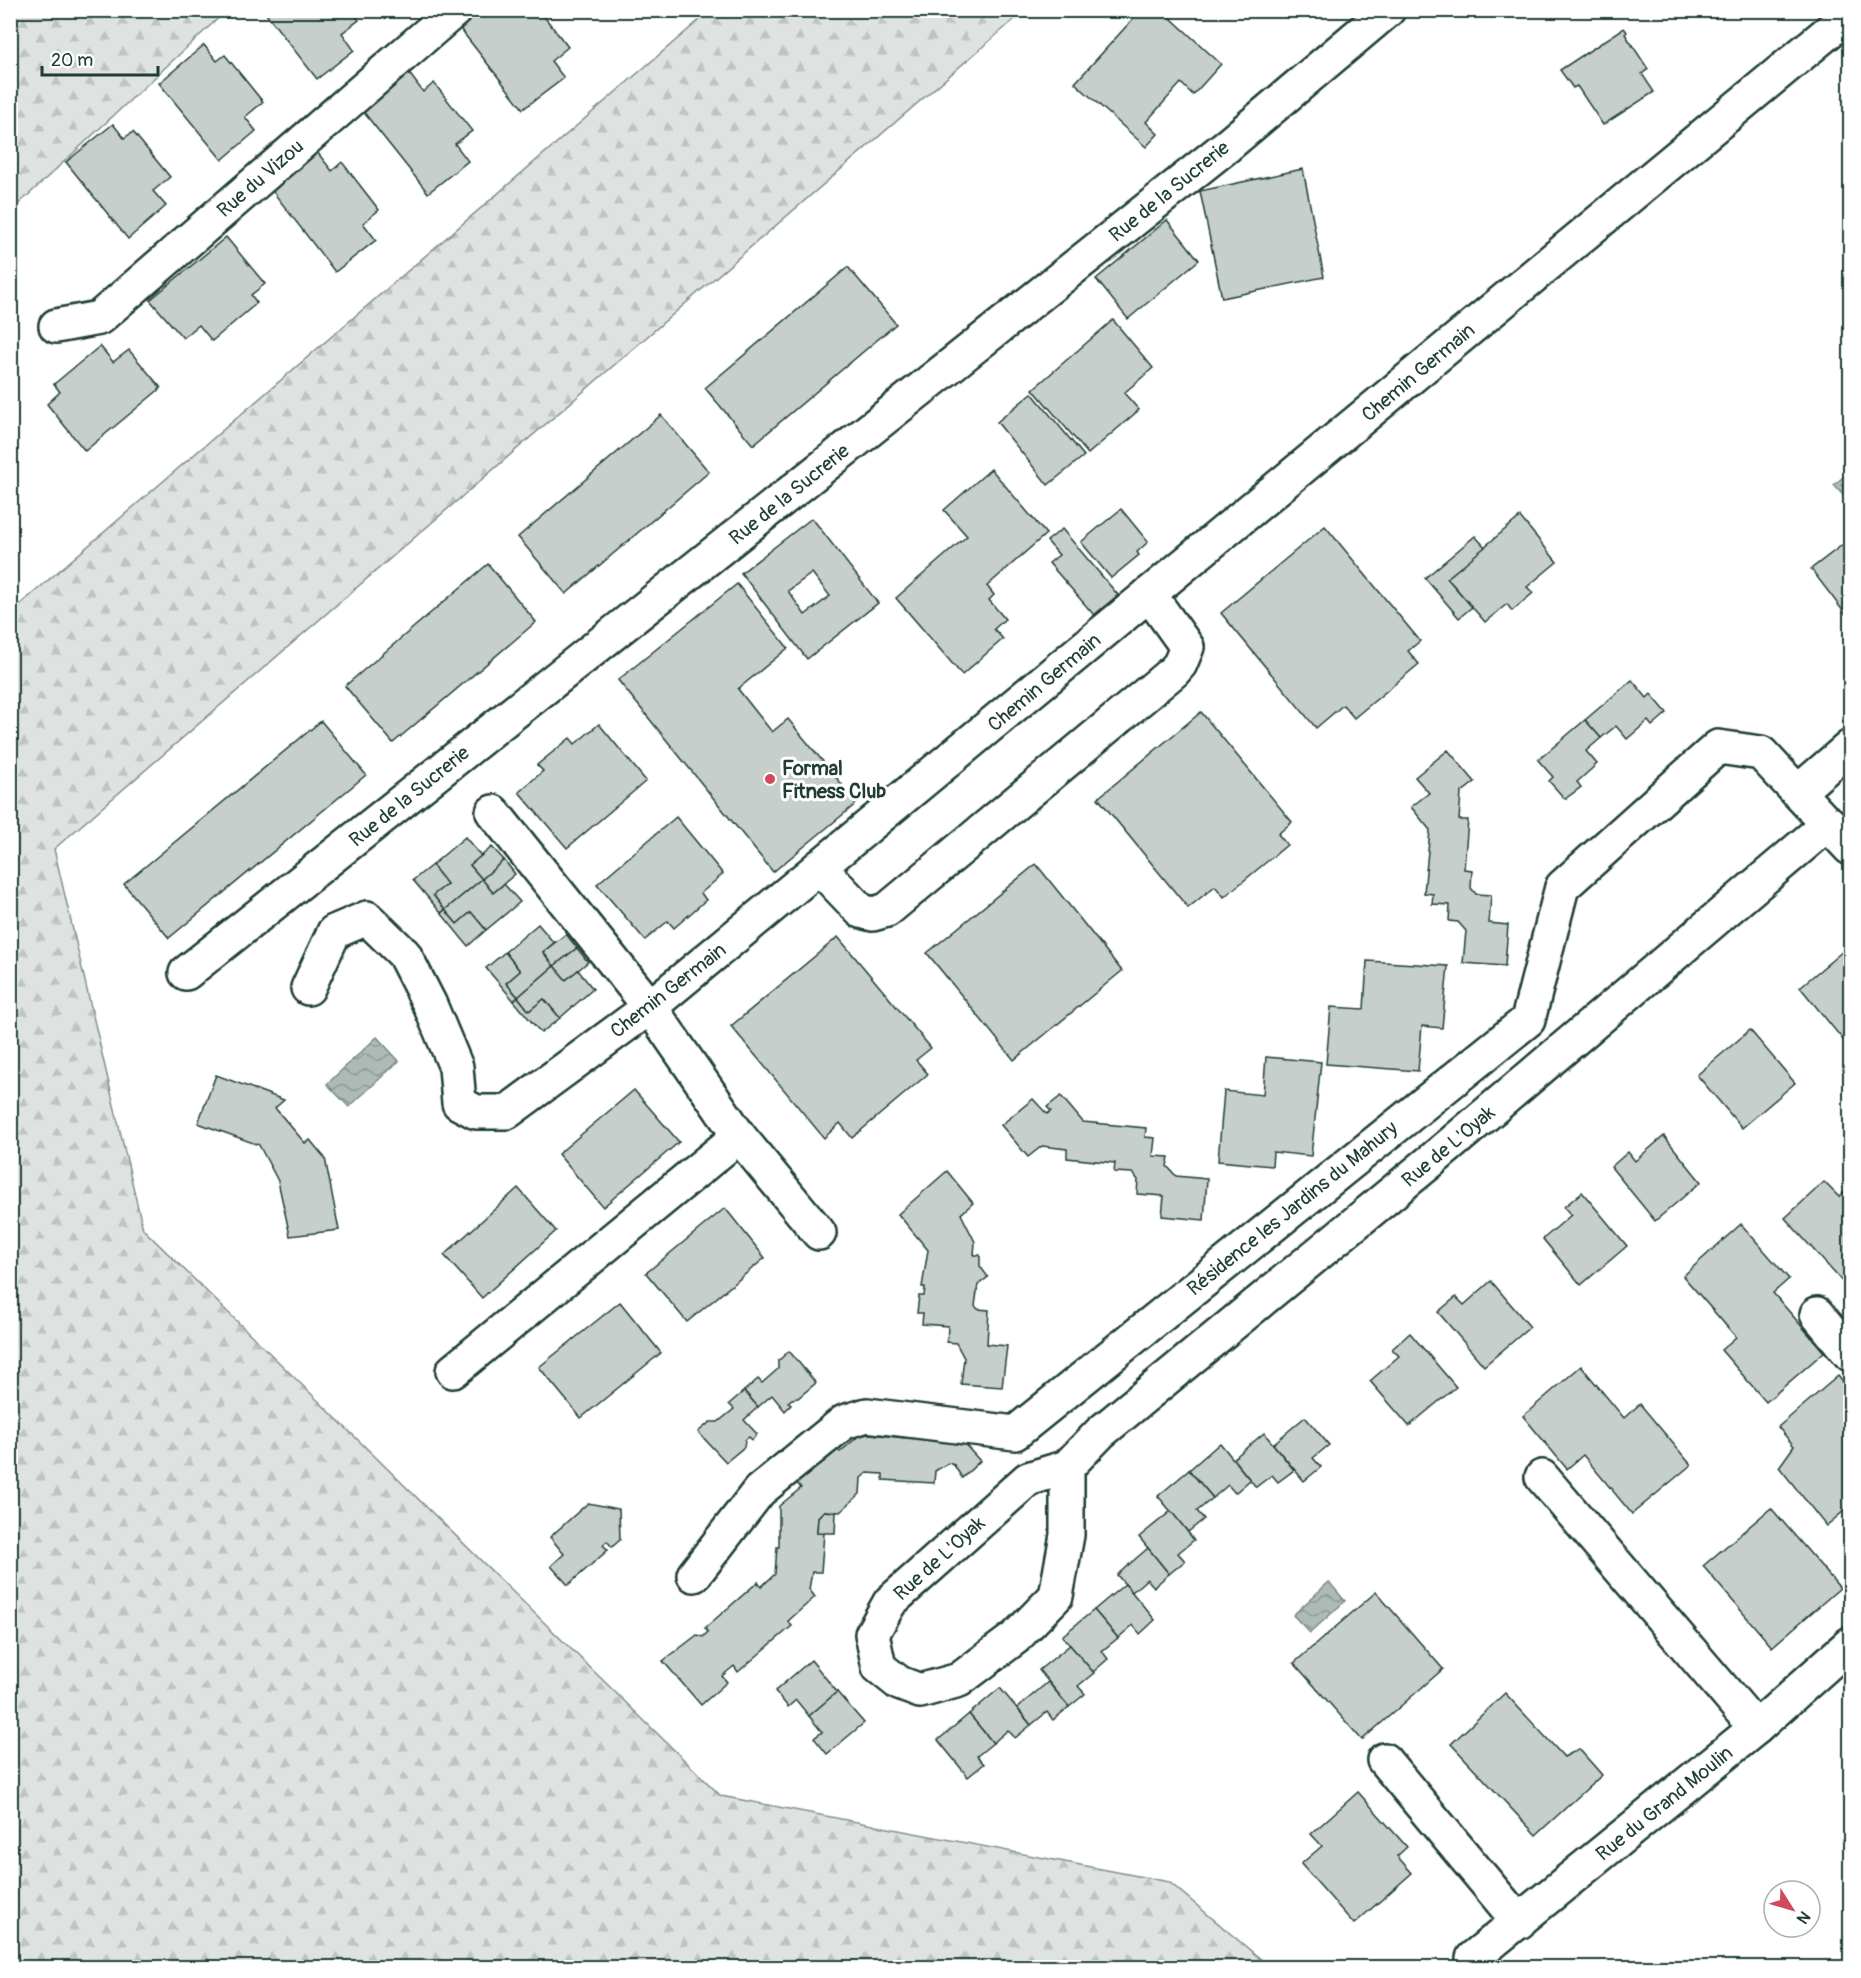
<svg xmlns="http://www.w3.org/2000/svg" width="1861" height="1978" font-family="Pangolin,sans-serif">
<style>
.forest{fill:url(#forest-firs);stroke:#7e908b;stroke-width:1.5}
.water{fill:url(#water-waves);stroke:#758883;stroke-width:1.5}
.building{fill:#c7cfcc;stroke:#1f3d34;stroke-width:1.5;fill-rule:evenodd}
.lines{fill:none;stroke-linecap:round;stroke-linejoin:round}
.minor-casing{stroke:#1f3d34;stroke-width:38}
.minor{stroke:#fff;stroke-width:33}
.poi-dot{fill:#d1495b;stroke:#fff;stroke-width:2}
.labels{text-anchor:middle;stroke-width:6;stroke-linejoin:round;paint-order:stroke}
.street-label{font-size:20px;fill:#1f3d34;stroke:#fff}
.poi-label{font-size:20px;font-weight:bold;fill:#1f3d34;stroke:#fff;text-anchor:start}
</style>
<defs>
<pattern id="forest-firs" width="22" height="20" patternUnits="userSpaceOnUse" patternTransform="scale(1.5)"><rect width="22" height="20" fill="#dee3e2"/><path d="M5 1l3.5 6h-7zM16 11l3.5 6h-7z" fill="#bec4c2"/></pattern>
<pattern id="water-waves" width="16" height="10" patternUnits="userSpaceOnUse" patternTransform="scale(1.5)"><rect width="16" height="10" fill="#afbab7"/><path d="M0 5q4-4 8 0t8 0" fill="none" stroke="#8e9896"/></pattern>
</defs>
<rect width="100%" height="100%" fill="#fff"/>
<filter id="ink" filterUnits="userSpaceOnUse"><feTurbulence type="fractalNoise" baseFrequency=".0167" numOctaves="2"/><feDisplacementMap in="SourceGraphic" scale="12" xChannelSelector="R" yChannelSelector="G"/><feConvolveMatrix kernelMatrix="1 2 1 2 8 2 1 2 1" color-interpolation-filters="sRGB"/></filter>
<g filter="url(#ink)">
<g class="forest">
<path d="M11,10h215v1l-215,200z"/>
<path d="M710,11h314l-970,838 89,380 578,567 448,86 101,85h-1259v-1364l6,4z"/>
</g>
<g class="water">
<path d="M1850,471v28l-2,2 -14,-16z"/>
<path d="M377,1037l22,24 -50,46 -22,-23z"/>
<path d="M1329,1582l16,19 -35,32 -17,-18z"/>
</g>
<g class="building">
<path d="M263,10h88l8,10 -17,13 12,17 -37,29z"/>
<path d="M478,10h61l29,37 -17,14 13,17 -41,31 -65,-83z"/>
<path d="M1141,10h21l59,54 -28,31 -12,-12 -35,39 12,12 -12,13 -71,-64z"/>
<path d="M1257,10h13l-7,7z"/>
<path d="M1624,28l3,4 -2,2 23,35 -6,5 12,18 -51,33 -26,-39 -4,2 -13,-18z"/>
<path d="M204,45l13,16 8,-6 38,47 -18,15 11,14 -34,29 -63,-77z"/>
<path d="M409,73l14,19 11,-9 38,48 -17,13 13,17 -40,32 -66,-83z"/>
<path d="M113,124l11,14 9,-6 37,45 -17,14 13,15 -38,33 -62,-77z"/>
<path d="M317,152l15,19 10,-9 37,48 -16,13 13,17 -41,32 -65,-84z"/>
<path d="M1303,169l21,108 -102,21 -22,-107z"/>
<path d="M1167,220l32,40 -71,59 -32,-40z"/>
<path d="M226,237l39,47 -14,11 6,8 -45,38 -13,-16 -16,13 -33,-38z"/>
<path d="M848,267l48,57 -143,121 -48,-57z"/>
<path d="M1113,320l40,48 -29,25 15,17 -51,44 -55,-65z"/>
<path d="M100,346l13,16 16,-12 32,38 -76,63 -38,-47 13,-12 -6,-8z"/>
<path d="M1032,393l52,63 -36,29 -51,-63z"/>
<path d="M10,402h4l1,60h-5z"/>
<path d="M661,415l48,57 -143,122 -48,-57z"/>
<path d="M991,469l55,65 -59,52 7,9 -5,5 16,19 -11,10 9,10 -41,36 -66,-77 71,-62 -23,-26z"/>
<path d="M1121,509l27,33 -11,10 2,3 -28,23 -30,-36z"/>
<path d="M1520,517l37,45 -30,25 6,6 -21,18 -5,-7 -22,18 -38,-44z"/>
<path d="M812,518l66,85 -71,56 -66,-86zM812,573l18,23 -25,19 -17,-24z"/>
<path d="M1325,526l95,115 -12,10 11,13 -65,54 -11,-13 -27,23 -95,-115z"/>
<path d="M1062,529l56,66 -24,20 -45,-52 10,-8 -12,-14z"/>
<path d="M1475,536l10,11 -38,31 25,29 -13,11 -34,-40z"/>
<path d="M1850,539v81l-39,-51z"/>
<path d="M488,564l48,58 -143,121 -48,-57z"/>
<path d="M737,584l51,64 -50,41 34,43 16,-13 69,84 -84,69 -155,-192z"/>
<path d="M1632,680l15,18 4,-4 16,19 -15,13 -4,-5 -21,18 -11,-13 -15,12 -16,-18z"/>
<path d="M1201,712l91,110 -14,12 9,11 -63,52 -9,-11 -27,22 -90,-110z"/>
<path d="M1585,720l16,18 -15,13 11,13 -20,18 4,5 -16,12 -16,-18 4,-4 -15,-17z"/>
<path d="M321,721l45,54 -197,163 -45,-54z"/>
<path d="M599,724l47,57 -79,67 -48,-56 24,-21 -6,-6 33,-27 5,6z"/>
<path d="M1448,750l27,32 -14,11 -2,27h9l-4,49 8,1 -1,18 5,6 15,1 -2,28 19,2 -3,41 -42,-3 3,-32 -8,-9 -9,-1 1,-16 -18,-1 1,-10 -9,-1 6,-63 -19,-23 18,-14 -14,-16z"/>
<path d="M676,817l47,57 -22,19 5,7 -32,28 -6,-7 -23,19 -48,-56z"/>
<path d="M465,837l16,19 -11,9 12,14 -37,31 -12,-15 14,-11 -15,-19z"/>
<path d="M492,847l12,13 -22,19 -12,-14z"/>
<path d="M504,860l11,14 -22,19 -11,-14z"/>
<path d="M1036,864l86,107 -108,89 -87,-107z"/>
<path d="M432,865l15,19 -14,11 12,15 -4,3 -28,-33z"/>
<path d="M482,879l11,14 11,-9 16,18 -34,28 -15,-18 -14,12 -12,-14z"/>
<path d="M445,910l12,14 14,-12 15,18 -18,16 -27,-33z"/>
<path d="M538,924l16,19 -11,9 11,14 -36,31 -12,-14 14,-12 -15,-19z"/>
<path d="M566,934l11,14 -23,18 -11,-14z"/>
<path d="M838,937l93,111 -15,12 12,14 -76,64 -12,-15 -16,15 -93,-112z"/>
<path d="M1850,945v91l-6,5 -44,-54z"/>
<path d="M577,948l11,14 -22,18 -12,-14z"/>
<path d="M505,952l15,19 -14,12 12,14 -4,4 -28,-33z"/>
<path d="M1367,961l81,5 -6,62 -20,-2 -4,45 -92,-7 5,-57 33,2z"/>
<path d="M554,966l12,14 12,-10 15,19 -33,29 -16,-19 -15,12 -11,-14z"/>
<path d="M518,997l11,14 15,-12 16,19 -19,15 -27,-32z"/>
<path d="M1750,1030l45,53 -53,45 -45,-53z"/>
<path d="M1266,1057l55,5 -10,94 -38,-4 -1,14 -54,-5 6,-70 39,4z"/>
<path d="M216,1075l68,25 -9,8 30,35 5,-3 15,18 14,72 -49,6 -12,-55 -19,-36 -61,-22z"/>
<path d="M634,1090l45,52 -76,65 -45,-53z"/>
<path d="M1061,1096l22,26 63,6 -1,9 10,1 -2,18 16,1 -2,9 9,10 31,3 -3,41 -42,-4 2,-20 -27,-2 1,-14 -5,-7 -19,-1 1,-9 -48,-5v-9l-25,-3 -14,11 -27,-32 32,-26 14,15 4,-3 -4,-4z"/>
<path d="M1664,1136l37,46 -46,39 -44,-54 17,-15 7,9z"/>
<path d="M947,1171l26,32 -12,11 14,28 -1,13h6v11l8,11 -10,8 -3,21 3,3 11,1 -2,34 20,2 -5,41 -41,-3 3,-26 -8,-15 -9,-1 1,-16 -26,-2 1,-11h-6l2,-17h5l1,-9h-3l6,-37 -30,-36z"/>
<path d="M1824,1182l15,15 11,-10v97l-3,3 -62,-69z"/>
<path d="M518,1188l38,43 -74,67 -38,-43z"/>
<path d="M1582,1192l45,54 -46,39 -38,-46 28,-24 -7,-8z"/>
<path d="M725,1208l40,50 -78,64 -41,-49z"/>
<path d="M1741,1224l48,55 -16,14 51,59 -58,50 -45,-52 15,-13 -53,-61z"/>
<path d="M1491,1281l39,46 -46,39 -46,-54 18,-15 8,8z"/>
<path d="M620,1302l41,51 -80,65 -42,-51z"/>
<path d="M1410,1333l46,54 -47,39 -39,-45 29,-25 -7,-7z"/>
<path d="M789,1351l27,32 -18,15 -6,1 -4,3 3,3 -6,6 -13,-16 -14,12 -14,-16 14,-12 4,4 16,-14v-8z"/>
<path d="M1581,1366l43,52 16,-14 51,61 -59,49 -49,-59 -16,14 -44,-53z"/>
<path d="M1838,1376l12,15v115l-24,20 -47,-59 15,-21 -16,-19z"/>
<path d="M744,1391l14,16 -14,13 13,14 -5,6 -3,-3 -4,3 -1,7 -18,15 -28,-30 12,-10h8l16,-13 -5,-5z"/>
<path d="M1305,1417l24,28 -16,13 8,9 -17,14 -31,-37z"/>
<path d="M862,1433l42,5v-3l56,4 20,22 -18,17 -8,-13 -6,-2 -13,8 -1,12 -51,-3v-6l-16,-1 -6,5 -1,16 -20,18 -16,-1 -6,6 -1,16h7l-3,39h-9l-3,17 6,8 -27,24 4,5 -54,46 -4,-6 -12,10 5,6 -26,23 -38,-44 34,-26 6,2 5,-5 -3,-4 53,-46 3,5 14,-13 2,-27h2v-41l22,-18 -4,-5 39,-35 4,4z"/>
<path d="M1264,1433l30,37 -16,12 -6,-7 -16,12 -23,-28z"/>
<path d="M1220,1443l30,37 -15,13 -7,-8 -15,13 -24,-28z"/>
<path d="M1189,1470l24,28 -16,13 7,8 -16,13 -30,-36z"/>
<path d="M588,1503l31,6 1,31 -8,7 -5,-6 -4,4 5,5 -40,35 -17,-19 13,-12 -14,-17z"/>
<path d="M1771,1508l69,80 -68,59 -69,-81z"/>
<path d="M824,1511l12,1 -1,21h-18l1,-16z"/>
<path d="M1171,1511l23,29 -16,13 7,8 -16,13 -30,-37z"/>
<path d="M1148,1548l21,26 -15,13 -7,-8 -15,13 -15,-17z"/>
<path d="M1125,1584l30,36 -15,14 -7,-9 -15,13 -24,-28z"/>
<path d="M1376,1592l67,77 -81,71 -68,-77z"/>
<path d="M1094,1610l24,28 -16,13 6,8 -15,13 -31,-36z"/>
<path d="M1070,1645l24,28 -16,13 7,8 -16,13 -30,-37z"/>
<path d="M811,1660l26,32 -28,24 -13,-16 -8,7 -13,-16z"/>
<path d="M1048,1682l21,25 -16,13 -6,-8 -16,13 -14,-17z"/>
<path d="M1000,1688l31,37 -16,13 -7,-8 -15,13 -24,-29z"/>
<path d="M837,1692l27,31 -37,31 -13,-16 8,-6 -13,-16z"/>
<path d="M1505,1693l59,64 15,-8 23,26 -66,60 -85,-91z"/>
<path d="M969,1714l24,29 -16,13 7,8 -16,13 -30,-37z"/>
<path d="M1358,1792l49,55 -10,9 15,17 -58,51 -53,-60 21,-18 -11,-12z"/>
</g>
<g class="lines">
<defs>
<g id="minor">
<path d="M56,326l43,-8 356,-308"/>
<path d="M1799,791l51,-44"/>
<path d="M493,812l157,195 89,129 80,97"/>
<path d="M819,867l42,44 12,3 14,-4 287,-239 6,-7 7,-17 -38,-53"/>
<path d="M186,973l1042,-828 160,-135"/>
<path d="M308,988l26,-56 33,-14 37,36 26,51 26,62 3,36 17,9h31l143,-105 1200,-993"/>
<path d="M1817,1314l33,40"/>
<path d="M453,1371l286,-235"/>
<path d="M1067,1467v68l-11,61 -40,41 -57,43 -39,11 -21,-8 -20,-16 -7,-33 18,-32 138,-123 39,-12 34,-35 330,-271 398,-338"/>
<path d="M1542,1477l214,251"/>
<path d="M694,1575l65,-84 85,-69 23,-7 148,18 513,-413 34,-133 156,-140 43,6 89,95"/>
<path d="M1384,1760l135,162"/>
<path d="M1473,1958l283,-230 94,-84"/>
</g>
</defs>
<use href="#minor" class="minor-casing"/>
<use href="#minor" class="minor"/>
</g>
</g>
<circle class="poi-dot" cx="770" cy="779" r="6"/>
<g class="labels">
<g class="street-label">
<text transform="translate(260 178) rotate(-41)" y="7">Rue du Vizou</text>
<text transform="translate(1169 191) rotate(-39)" y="7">Rue de la Sucrerie</text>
<text transform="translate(1418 372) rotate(-40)" y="7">Chemin Germain</text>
<text transform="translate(789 494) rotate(-39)" y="7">Rue de la Sucrerie</text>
<text transform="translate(1044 682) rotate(-40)" y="7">Chemin Germain</text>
<text transform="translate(409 796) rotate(-39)" y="7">Rue de la Sucrerie</text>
<text transform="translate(668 990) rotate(-38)" y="7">Chemin Germain</text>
<text transform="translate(1448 1146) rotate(-40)" y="7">Rue de L'Oyak</text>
<text transform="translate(1292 1208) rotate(-39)" y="7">Résidence les Jardins du Mahury</text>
<text transform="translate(939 1558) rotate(-42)" y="7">Rue de L'Oyak</text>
<text transform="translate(1664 1803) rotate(-39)" y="7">Rue du Grand Moulin</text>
</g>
<g class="poi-label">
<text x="782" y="775">Formal<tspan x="782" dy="23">Fitness Club</tspan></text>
</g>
</g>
<rect width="1861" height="1978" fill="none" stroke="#fff" stroke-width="36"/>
<rect x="18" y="18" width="1825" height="1942" fill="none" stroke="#1f3d34" stroke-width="2" filter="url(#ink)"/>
<g transform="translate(1792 1909) rotate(127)"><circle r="28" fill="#ffffff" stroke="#a5b1ae" stroke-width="1.5"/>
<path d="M0-4.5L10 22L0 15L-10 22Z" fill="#d1495b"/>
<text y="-9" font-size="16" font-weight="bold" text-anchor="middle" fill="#1f3d34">N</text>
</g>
<path d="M42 66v9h116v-9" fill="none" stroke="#1f3d34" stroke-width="3"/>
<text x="51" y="66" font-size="18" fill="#1f3d34" stroke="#ffffff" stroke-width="4.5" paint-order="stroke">20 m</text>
</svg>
